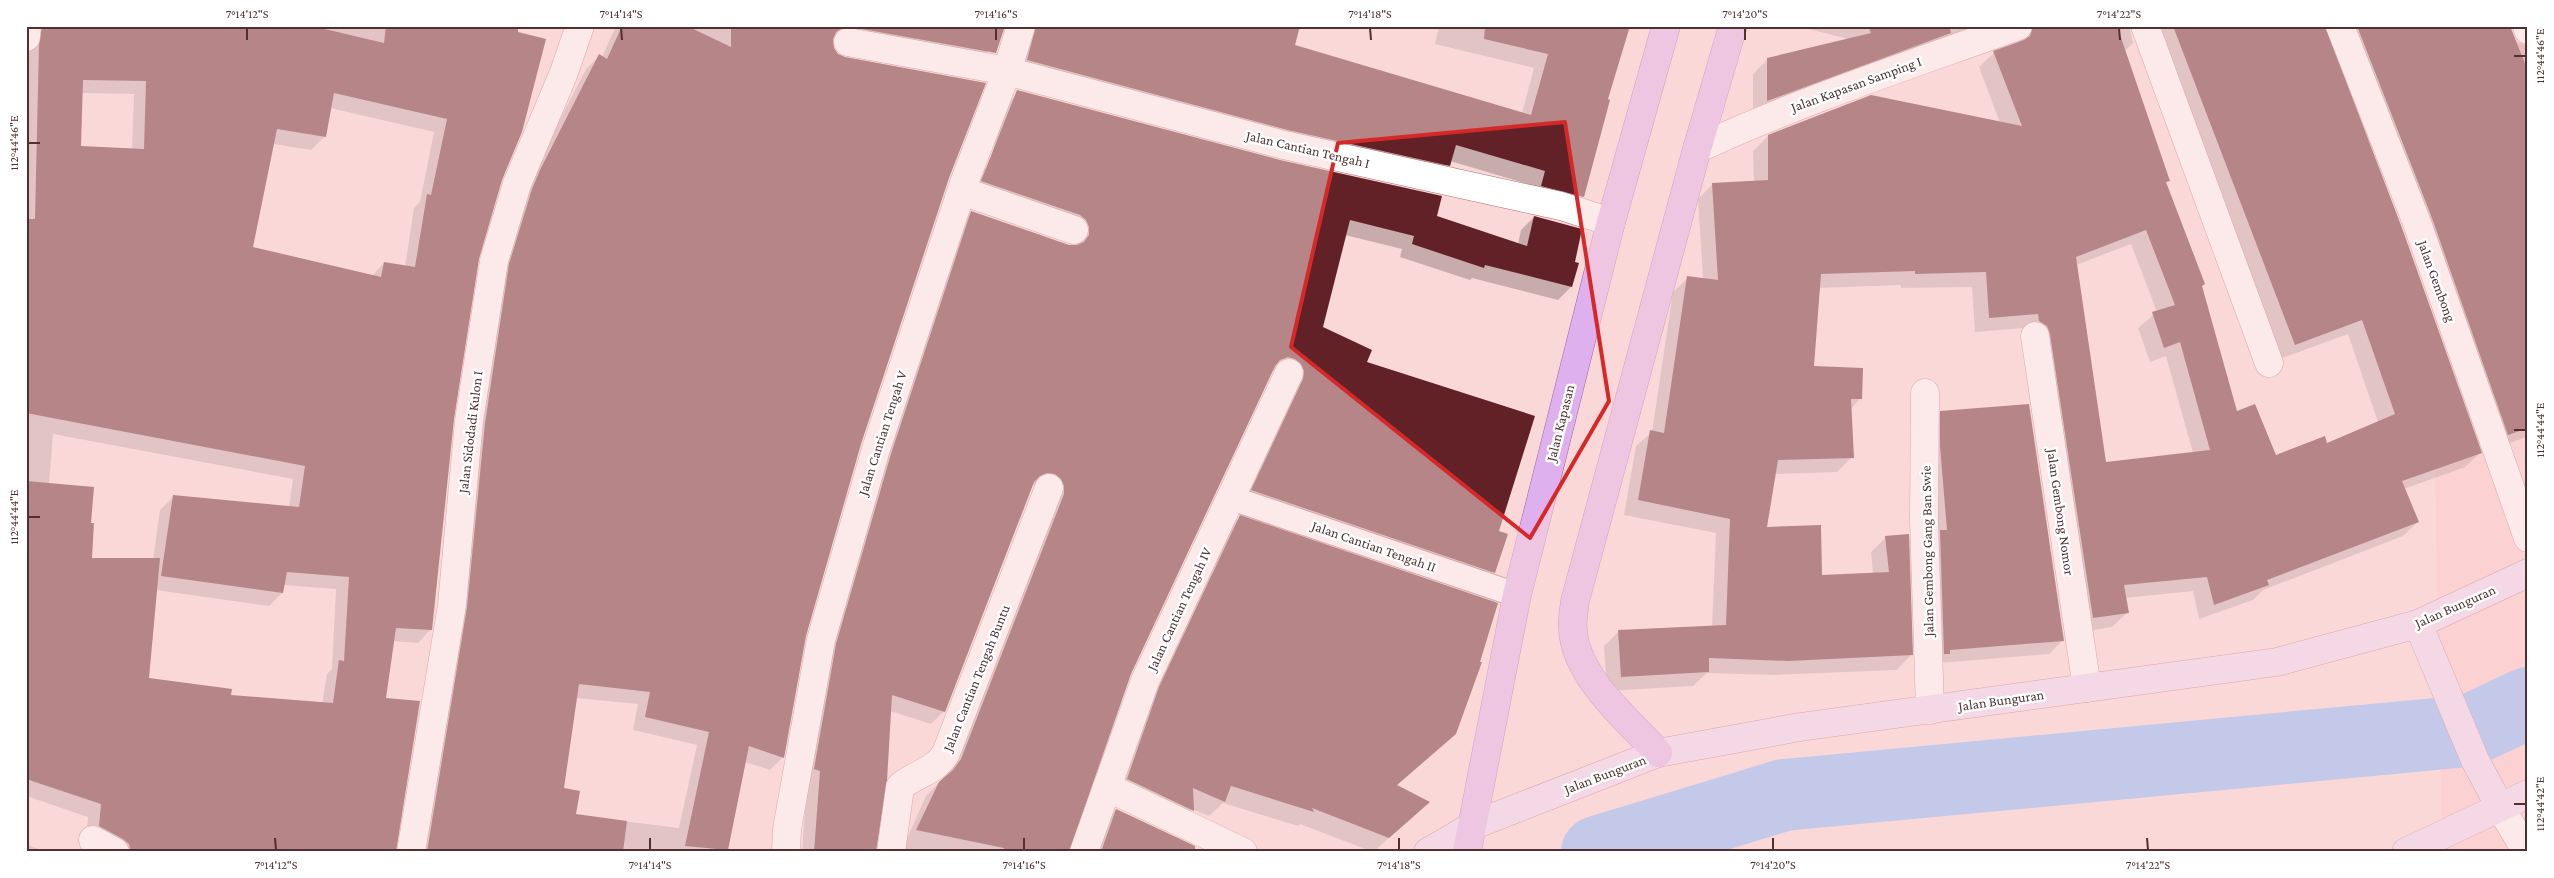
<svg xmlns="http://www.w3.org/2000/svg" width="2554" height="878" font-family="'Crimson Pro',serif">
<style>
.built{fill:#fec7c8}
.shadow{fill:#0003;fill-rule:evenodd}
.lines{fill:none;stroke-linecap:round;stroke-linejoin:round}
.river{stroke:#85b6fd;stroke-width:72}
.building{fill:#622127;fill-rule:evenodd}
.service-casing{stroke:#b56b6e;stroke-width:26}
.minor-casing{stroke:#b56b6e;stroke-width:29}
.tertiary-casing{stroke:#b56b6e;stroke-width:29}
.secondary-casing{stroke:#b56b6e;stroke-width:29}
.primary-casing{stroke:#9f61a4;stroke-width:29}
.service{stroke:#fff;stroke-width:24}
.minor{stroke:#fff;stroke-width:28}
.tertiary{stroke:#fff;stroke-width:28}
.secondary{stroke:#efd8f6;stroke-width:28}
.primary{stroke:#dfb0ee;stroke-width:28}
.marked{fill:none;stroke:#d62828;stroke-width:4;stroke-linejoin:round}
.ticks{fill:none;stroke:#503031;stroke-width:2}
.labels{text-anchor:middle;stroke-width:5;stroke-linejoin:round;paint-order:stroke}
.street-label{font-size:14px;fill:#503031;stroke:#fff}
.neatline{fill:none;stroke:#503031;stroke-width:2}
.ticks-label{font-size:12px;text-anchor:middle;fill:#503031}
</style>
<rect width="100%" height="100%" fill="#fad8d8"/>
<path class="built" d="M2427,26h101v826h-86z"/>
<g class="shadow">
<path d="M26,26h280l10,2v-2h201l-16,153 -24,79 -25,160 -21,211 -13,14 -26,-2 -8,58 11,153h-285l-24,-13 2,-22 -62,-21v-742l4,-13zM81,93l53,1 -2,55 -53,-2zM330,108l104,24 -14,70 -6,6 -9,59 -21,-4 -12,13 -121,-28 22,-104 38,6 13,-13zM53,434l240,45 -4,28 -115,-11 -14,14 -7,50 -62,-1 -1,-35 -41,-40zM283,585l53,4 -4,80 -5,5 -5,30 -93,-8 -81,-17 8,-89 113,16 13,-13z"/>
<path d="M616,26h374l-2,25 -13,13 -143,-24v8l116,130 -88,266 -55,191 -22,122 -13,13 -25,-8 -19,89 13,1h-322l80,-573 30,-95 59,-115 13,-13 3,1zM576,698l62,6 -5,26 64,15 -18,83 -105,-13 -12,-26z"/>
<path d="M1028,26h271l-5,20 228,67 12,-45 -99,-24 4,-18h190l-22,74 -24,96 -14,15 -41,-11 3,-15 -81,-24 -15,18 -421,-104z"/>
<path d="M1797,26h198l-242,89v-41l15,-15 80,-20z"/>
<path d="M2008,26h121l4,17 -9,9 44,128 -3,3 39,101 -3,3 35,125 39,45 52,-12 51,-23 -30,-88 -68,25 -145,-333h189l156,427 -15,14 -61,22 14,33 -15,14 -140,54 -10,10 -54,19 -6,-28 -68,7 2,15 -15,14 -34,6 -54,-305 -49,4 -3,-45 -71,1v-3l-83,3 -5,79 47,32 -9,10 1,48 -15,15 -62,2 -10,55 56,47 52,-2 -2,-22 15,-15 25,118 -14,15 -124,5 -66,-2 -14,13 -86,5 -3,-45 15,-15 93,-4 4,-94 -92,-18 12,-69 16,-14 21,-140 15,-14 15,1 -5,-80 15,-15 41,-2 -1,-31 15,-15 232,-13 -21,-56 15,-14 25,-10 -1,-8zM2131,244l26,68 -19,16 12,34 16,-6 27,97 -88,10 -29,-198z"/>
<path d="M2330,26h181l1,9 4,7 12,4v390l-34,13z"/>
<path d="M1019,92l416,125 83,27 3,-14 13,-13 39,45 5,2 -7,23 -13,13 -86,-22 -2,2 -70,-23 2,-8 -57,-14 -24,93 45,35 131,169 -3,40 -13,13 -242,-82 44,-131 -12,-1 -141,303 -62,178h-167l25,-56 22,-23 103,-265 -9,-22 -9,-1 -89,226 -13,13 -41,-13 -16,141h-72l5,-68 17,-126 135,-433 13,-13 97,34h7l1,-6 -108,-46 6,-16 14,-13 17,-60z"/>
<path d="M1941,412l122,228 -14,14 -110,9 -12,-237z"/>
<path d="M1240,517l215,216 -59,53 18,30 -41,36 -73,-28 -2,2 -75,-23 -14,13 -17,-7 -14,16 -65,-31 32,-91 80,-171z"/>
<path d="M1116,810l78,42h-102l11,-29z"/>
<path d="M26,844l20,8h-20z"/>
</g>
<g class="lines">
<path class="river" d="M1597,852l187,-57 684,-64 60,-28"/>
</g>
<g class="building">
<path d="M42,26h270l72,17 2,-17h132v6l28,7 -24,93 -20,48 -23,79 -25,160 -22,211 -36,-2 -10,70 34,3 -24,151h-265l-2,-8 -6,-5 -24,-13 2,-22 -75,-25v-298l68,6 -3,36h3l-2,35h68l-11,120 83,11 -1,6 102,8 6,-43 5,1 5,-84 -62,-5 -4,21 -122,-17 12,-81 126,12 6,-41 -279,-53 1,-194h8l4,-174zM83,80l63,1 -2,68 -63,-3zM334,93l113,26 -16,76 -4,-1 -12,73 -31,-5 -3,15 -128,-30 24,-118 49,8z"/>
<path d="M622,26h65l44,21v-21h274l-9,27 -145,-26 -9,1 -6,4 -3,7 1,9 4,6 7,3 141,26 -37,95 -88,266 -55,192 -22,122 -35,-12 -21,104 -43,-4 24,-114 -64,-15 5,-25 -71,-8 -15,104 16,3 -4,23 51,7 -4,31h-196l40,-245 18,-184 24,-159 23,-75 8,-19 59,-116 8,5z"/>
<path d="M1036,26h264l-5,19 236,70 17,-61 -64,-15 1,-13h145l-22,73 2,1 -26,97 -43,-11 4,-15 -89,-26 -6,21 -162,-36 -261,-70z"/>
<path d="M1868,26h81l2,7 -184,68v-43l104,-25z"/>
<path d="M2033,26h84l53,155 -4,1 39,102 -3,2 35,125 18,-7 21,51 49,-19 2,7 68,-29 -33,-94 -67,25 -122,-319h152l77,202 80,225 -80,28 17,41 -152,58 2,5 -55,20 -7,-28 -83,8 5,28 -36,5 -43,-284 -3,-8 -8,-5 -1,-7 -49,4 -3,-46 -71,2v-3l-94,3 -7,92 49,2 -1,31h-11l3,59 -76,2 -11,67 54,-2 1,50 67,-3 -4,-36 24,-2 4,121 -125,6 -79,-3v14l-88,5 -3,-47 108,-5 4,-106 -92,-19 12,-70 14,3 23,-157 31,4 -6,-97 56,-3v-45l103,-40 151,31 -29,-75 31,-11 6,-4zM2146,230l29,75 -23,7 12,36 16,-6 30,108 -104,12 -30,-205z"/>
<path d="M2357,26h153l18,45v357l-20,7 -76,-217z"/>
<path d="M1017,90l263,70 162,36 -5,20 90,30 7,-30 48,13 -7,33 4,1 -7,24 -87,-22 -1,3 -72,-24 2,-8 -64,-16 -27,107 49,23 -5,12 168,54 -36,115 9,3 -13,39 -244,-83 52,-111 1,-8 -3,-7 -6,-5 -7,-2 -8,3 -5,6 -144,308 -62,178h-66l1,-4 -88,-18 23,-48 14,-12 8,-11 103,-265v-8l-3,-7 -6,-5 -8,-1 -7,3 -6,6 -89,230 -53,-17 -5,86 -11,71h-62l6,-81 -6,-2 22,-125 55,-190 80,-243 98,34h8l7,-3 5,-7v-8l-3,-7 -6,-5 -99,-34z"/>
<path d="M2029,404l35,237 -114,9v4h-6l-4,-124h7l-7,-84v-35z"/>
<path d="M1240,515l258,88 -18,59h2l-26,72 -59,51 33,17 -41,36 -77,-30 2,4 -83,-26 -6,16 -32,-14 1,23 -67,-32 32,-92z"/>
<path d="M1116,809l79,37v6h-94z"/>
</g>
<g class="lines">
<defs>
<path id="service" d="M1231,498l286,97"/>
<g id="minor">
<path d="M2145,26l124,337"/>
<path d="M2340,26l77,197 111,315"/>
<path d="M2527,26l1,4"/>
<path d="M26,37l1,-11"/>
<path d="M848,42l159,29 277,74 277,61 50,16"/>
<path d="M1697,149c105,-49 213,-84 321,-123"/>
<path d="M962,191l112,39"/>
<path d="M2035,336l52,352"/>
<path d="M1925,393l-1,127 6,190"/>
<path d="M1107,787l136,65"/>
<path d="M93,840l22,12"/>
<path d="M411,852l41,-247 17,-184 25,-160 23,-77 46,-109 17,-49"/>
<path d="M786,852l1,-23 34,-189 55,-191 88,-266 43,-112 14,-45"/>
<path d="M891,852l9,-65c16,-14 35,-15 46,-34l103,-265"/>
<path d="M1084,852l61,-171 144,-308"/>
</g>
<path id="tertiary" d="M2500,807l27,45"/>
<g id="secondary">
<path d="M2418,624l57,136 25,47"/>
<path d="M1428,852l46,-27 184,-72 142,-26 477,-65 141,-38 110,-51"/>
<path d="M2406,852l122,-58"/>
</g>
<g id="primary">
<path d="M1658,753c-28,-31 -73,-68 -83,-110 -4,-14 -2,-27 0,-42l122,-452 36,-123"/>
<path d="M1467,852l50,-257 94,-373 55,-196"/>
</g>
</defs>
<use href="#service" class="service-casing"/>
<use href="#minor" class="minor-casing"/>
<use href="#tertiary" class="tertiary-casing"/>
<use href="#secondary" class="secondary-casing"/>
<use href="#primary" class="primary-casing"/>
<use href="#service" class="service"/>
<use href="#minor" class="minor"/>
<use href="#tertiary" class="tertiary"/>
<use href="#secondary" class="secondary"/>
<use href="#primary" class="primary"/>
</g>
<path d="M0 0H2554V878H0ZM1565,122l44,279 -79,137 -239,-191 47,-204z" fill="#fad8d8" fill-opacity=".55" fill-rule="evenodd"/>
<path class="marked" d="M1565,122l44,279 -79,137 -239,-191 47,-204z"/>
<path class="ticks" d="M247,28v12M621,28l1,12M996,28v12M1370,28l1,12M1745,28v12M2119,28l1,12M2514,56h12M28,143h12M2514,430h12M28,517h12M2514,804h12M275,838l1,12M650,838v12M1024,838v12M1399,838v12M1773,838v12M2147,838l1,12"/>
<g class="labels">
<g class="street-label">
<text transform="translate(1856 84) rotate(-20)" y="5">Jalan Kapasan Samping I</text>
<text transform="translate(1308 149) rotate(13)" y="5">Jalan Cantian Tengah I</text>
<text transform="translate(2437 281) rotate(70)" y="5">Jalan Gembong</text>
<text transform="translate(1560 423) rotate(-76)" y="5">Jalan Kapasan</text>
<text transform="translate(470 432) rotate(-83)" y="5">Jalan Sidodadi Kulon I</text>
<text transform="translate(882 433) rotate(-72)" y="5">Jalan Cantian Tengah V</text>
<text transform="translate(2061 512) rotate(82)" y="5">Jalan Gembong Nomor</text>
<text transform="translate(1374 546) rotate(19)" y="5">Jalan Cantian Tengah II</text>
<text transform="translate(1927 551) rotate(-91)" y="5">Jalan Gembong Gang Ban Swie</text>
<text transform="translate(2455 606) rotate(-24)" y="5">Jalan Bunguran</text>
<text transform="translate(1179 609) rotate(-65)" y="5">Jalan Cantian Tengah IV</text>
<text transform="translate(976 678) rotate(-68)" y="5">Jalan Cantian Tengah Buntu</text>
<text transform="translate(2001 700) rotate(-8)" y="5">Jalan Bunguran</text>
<text transform="translate(1605 774) rotate(-21)" y="5">Jalan Bunguran</text>
</g>
</g>
<rect width="2554" height="878" fill="none" stroke="#ffffff" stroke-width="55"/>
<rect x="28" y="28" width="2498" height="822" class="neatline"/>
<g class="ticks-label">
<text x="247" y="18">7°14'12"S</text>
<text x="621" y="18">7°14'14"S</text>
<text x="996" y="18">7°14'16"S</text>
<text x="1370" y="18">7°14'18"S</text>
<text x="1745" y="18">7°14'20"S</text>
<text x="2119" y="18">7°14'22"S</text>
<text transform="translate(2540 56) rotate(-90)" y="4">112°44'46"E</text>
<text transform="translate(14 143) rotate(-90)" y="4">112°44'46"E</text>
<text transform="translate(2540 430) rotate(-90)" y="4">112°44'44"E</text>
<text transform="translate(14 517) rotate(-90)" y="4">112°44'44"E</text>
<text transform="translate(2540 804) rotate(-90)" y="4">112°44'42"E</text>
<text x="276" y="869">7°14'12"S</text>
<text x="650" y="869">7°14'14"S</text>
<text x="1024" y="869">7°14'16"S</text>
<text x="1399" y="869">7°14'18"S</text>
<text x="1773" y="869">7°14'20"S</text>
<text x="2148" y="869">7°14'22"S</text>
</g>
</svg>
